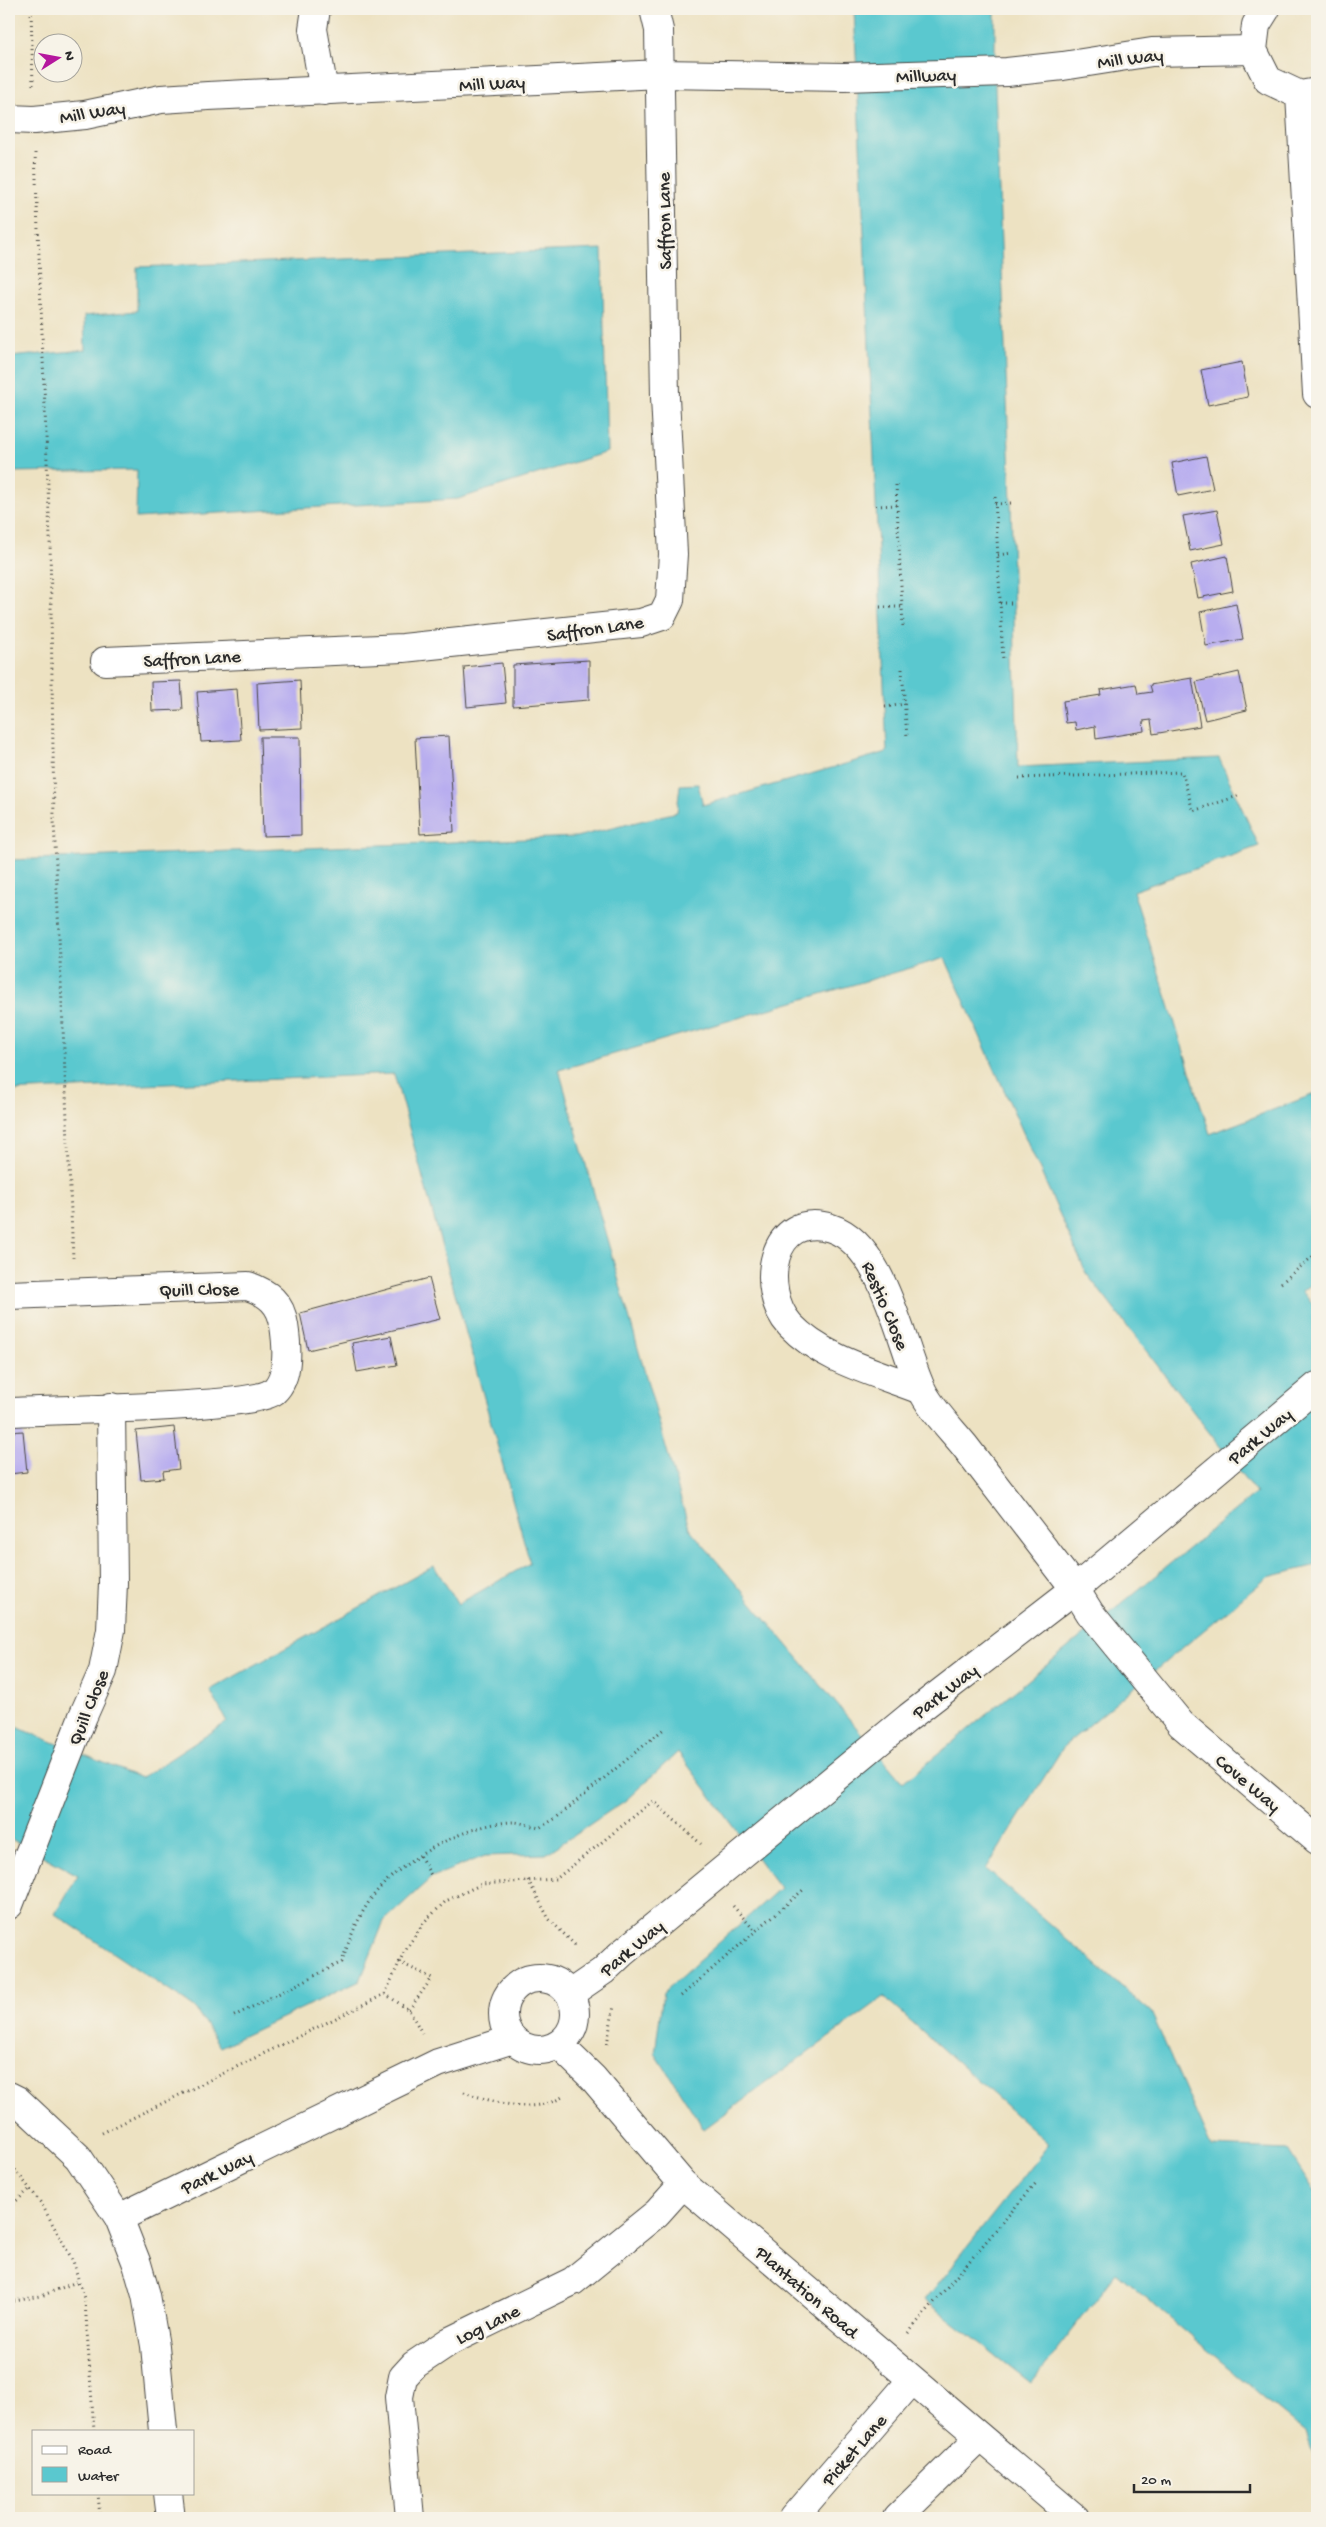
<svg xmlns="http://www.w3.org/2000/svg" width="1326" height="2527" font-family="'Gochi Hand',sans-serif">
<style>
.water{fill:#5ac8cf;stroke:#427a7d;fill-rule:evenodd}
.building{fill:#b8adef}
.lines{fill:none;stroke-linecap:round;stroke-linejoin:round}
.minor-casing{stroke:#484642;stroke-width:30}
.path{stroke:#484642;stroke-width:3;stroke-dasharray:1 4;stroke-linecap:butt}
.minor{stroke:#fff;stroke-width:28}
.labels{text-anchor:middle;stroke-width:5;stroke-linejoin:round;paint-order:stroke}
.street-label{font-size:19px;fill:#2b2b2b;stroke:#f7f3e8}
</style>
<rect width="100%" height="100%" fill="#f7f3e8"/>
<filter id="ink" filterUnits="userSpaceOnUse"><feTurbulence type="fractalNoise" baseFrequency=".02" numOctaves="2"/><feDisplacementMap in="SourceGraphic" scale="10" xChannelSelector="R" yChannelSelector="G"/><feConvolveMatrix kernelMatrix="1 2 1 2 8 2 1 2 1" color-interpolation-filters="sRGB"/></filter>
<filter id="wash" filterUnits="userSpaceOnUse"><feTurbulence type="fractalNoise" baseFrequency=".0096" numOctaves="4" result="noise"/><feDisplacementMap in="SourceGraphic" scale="20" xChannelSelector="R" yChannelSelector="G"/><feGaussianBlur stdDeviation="1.12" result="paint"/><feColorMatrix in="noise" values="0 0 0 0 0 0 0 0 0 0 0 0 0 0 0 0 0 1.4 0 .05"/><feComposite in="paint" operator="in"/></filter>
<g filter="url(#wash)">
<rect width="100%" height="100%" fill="#ede2c2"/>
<g class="water">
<path d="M854,9h141v78l16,416 7,264 201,-9 40,88 -126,45 77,243 107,-41v186l-15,12 15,19v255l-49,12 -204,169 -78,123 165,143 60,135 77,3 29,45v275l-12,-38 -189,-159 -85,110 -106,-83 124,-156 -165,-147 -180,132 -49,-76 8,-60 117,-105 -102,-136 -52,48 -80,54 -61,2 -53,21 -48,44 -24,60 -140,66 -25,-39 -140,-94 23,-39 -69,-37v-114l132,54 86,-56 -17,-32 224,-124 24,38 72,-41 -136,-489 -385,17v-247l1,16 566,-23 101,-25 3,-27 18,-1 5,21 184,-53zM945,958l141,315 170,220 -353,290 -214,-255 -130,-458z"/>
<path d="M602,249l5,203 -149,47 -322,19 1,-48 -128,2v-115l76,-7 -1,-34 53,-5v-44z"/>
</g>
<g id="blocks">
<g class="building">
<path d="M1242,362l6,35 -40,8 -7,-35z"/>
<path d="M1206,456l7,33 -35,7 -6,-33z"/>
<path d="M1217,510l7,34 -34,7 -7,-35z"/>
<path d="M1227,556l6,35 -35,7 -7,-34z"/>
<path d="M1236,604l7,35 -37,7 -6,-34z"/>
<path d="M589,660v40l-76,6v-41z"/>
<path d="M502,663l4,40 -39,4 -3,-40z"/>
<path d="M1239,672l8,38 -42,10 -9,-38z"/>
<path d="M1192,678l8,48 -47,8 -2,-14 -8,1 1,10 -48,8 -1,-13 -19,4 -1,-8 -9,1 -3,-22 38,-6 -1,-5 36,-6 2,10 14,-2 -2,-7z"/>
<path d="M300,680l2,48 -43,2 -2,-47z"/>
<path d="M181,681l2,29 -31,1 -1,-29z"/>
<path d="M237,689l4,51 -40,2 -4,-50z"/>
<path d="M449,736l5,96 -34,2 -5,-96z"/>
<path d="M260,737h40l1,98 -38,1z"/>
<path d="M429,1278l11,41 -132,31 -8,-37z"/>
<path d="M391,1336l6,29 -40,7 -5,-29z"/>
<path d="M174,1427l5,42 -16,2 1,7 -23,2 -5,-49z"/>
<path d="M23,1431l4,41 -18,2v-42z"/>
</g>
</g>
</g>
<g filter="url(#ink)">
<use href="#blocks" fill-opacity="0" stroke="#484642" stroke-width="1"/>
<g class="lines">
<defs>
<g id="minor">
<path d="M316,9l-3,20 11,62"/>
<path d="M1266,9l-10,16 -3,25 15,30 32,15 17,-3"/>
<path d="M1300,95l17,299"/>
<path d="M9,119l25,1 51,-5 76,-16 47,-3 452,-22 184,3 163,-5 56,-6 89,-14 101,-2"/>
<path d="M105,661l298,-13 238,-25 21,-7 8,-16 3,-46 -8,-157 -6,-367 -5,-21"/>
<path d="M9,1295l239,-9c20,7 33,17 36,39 3,20 6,51 -10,66 -19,17 -227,19 -265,21"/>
<path d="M921,1390c-43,-17 -98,-30 -131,-65 -32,-35 -19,-116 41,-97 53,17 69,114 90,160 8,19 30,41 43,57 37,48 74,96 111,144l15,24 91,111 136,116"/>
<path d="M9,1905l74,-189 20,-45 8,-41 2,-47 -2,-176"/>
<circle cx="539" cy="2014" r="36"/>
<path d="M571,1993l32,-22 18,-17 288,-237 166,-128 242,-203"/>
<path d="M559,2045l34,33 90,106 392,334"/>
<path d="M9,2096l8,4 61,57 41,61 18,46 9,31 9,51 8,85"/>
<path d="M119,2218l319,-155 75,-24"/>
<path d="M168,2493l3,25"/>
<path d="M410,2518l-11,-121 4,-20 11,-12 36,-24 123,-60 84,-68 26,-29"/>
<path d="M793,2518l119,-138"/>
<path d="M897,2518l82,-80"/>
</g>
</defs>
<use href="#minor" class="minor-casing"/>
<g class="path">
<path d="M31,9l2,77"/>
<path d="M35,153l15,385 4,282 19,438"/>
<path d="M896,485l7,141"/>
<path d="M995,497l8,164"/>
<path d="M995,504l16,-1"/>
<path d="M876,506l21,-1"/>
<path d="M998,555l14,-2"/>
<path d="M1000,603h14"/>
<path d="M880,607h22"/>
<path d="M902,669l5,68"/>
<path d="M885,707l20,-3"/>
<path d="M1019,778l163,-6 11,39 45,-15"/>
<path d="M1281,1283l36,-30"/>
<path d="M420,1856l12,21"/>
<path d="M528,1880l21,39 28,28"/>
<path d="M733,1906l22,25"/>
<path d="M399,1962l33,16 -23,32"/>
<path d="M385,1994l24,16 13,23"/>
<path d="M681,1996l122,-106"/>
<path d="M234,2016l108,-54c7,-23 19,-53 36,-72 29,-33 90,-67 135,-68 8,0 18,4 26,6l17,-10 109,-90"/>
<path d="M607,2044l7,-38"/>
<path d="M464,2092c32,11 69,23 100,4"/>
<path d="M102,2133l283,-139 18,-40 21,-32 22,-21 36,-17 74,-5 97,-78 48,43"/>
<path d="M9,2162l32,41 32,58 12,41 9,129"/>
<path d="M9,2207l21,-18"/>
<path d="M9,2302l32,-6 38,-15"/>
<path d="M908,2333l128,-150"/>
<path d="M98,2493l2,25"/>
</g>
<use href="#minor" class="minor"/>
</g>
</g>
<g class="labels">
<g class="street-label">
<text transform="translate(1130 57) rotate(-7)" y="7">Mill Way</text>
<text transform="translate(926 74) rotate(-2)" y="7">Millway</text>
<text transform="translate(492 82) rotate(-3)" y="7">Mill Way</text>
<text transform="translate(92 111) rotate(-9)" y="7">Mill Way</text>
<text transform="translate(663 221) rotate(-91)" y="7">Saffron Lane</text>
<text transform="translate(595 627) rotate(-8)" y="7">Saffron Lane</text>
<text transform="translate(192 657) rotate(-3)" y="7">Saffron Lane</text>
<text transform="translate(199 1288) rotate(-1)" y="7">Quill Close</text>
<text transform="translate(887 1305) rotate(67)" y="7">Restio Close</text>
<text transform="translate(1259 1435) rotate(-40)" y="7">Park Way</text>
<text transform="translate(944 1690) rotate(-38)" y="7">Park Way</text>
<text transform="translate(87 1707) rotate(-68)" y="7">Quill Close</text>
<text transform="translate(1249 1782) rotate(40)" y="7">Cove Way</text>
<text transform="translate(631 1947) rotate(-40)" y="7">Park Way</text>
<text transform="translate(216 2171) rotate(-26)" y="7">Park Way</text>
<text transform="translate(808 2291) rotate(41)" y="7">Plantation Road</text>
<text transform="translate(487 2323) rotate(-26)" y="7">Log Lane</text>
<text transform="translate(853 2449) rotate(-49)" y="7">Picket Lane</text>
</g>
</g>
<rect width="1326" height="2527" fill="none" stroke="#f7f3e8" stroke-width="30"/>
<rect x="32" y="2430" width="162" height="65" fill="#f7f3e8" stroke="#a5a39c"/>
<rect x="42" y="2446" width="25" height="8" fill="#ffffff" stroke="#a5a39c"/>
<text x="78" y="2454" font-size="15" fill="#2b2b2b">Road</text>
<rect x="42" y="2467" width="25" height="15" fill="#5ac8cf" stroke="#a5a39c"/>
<text x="78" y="2480" font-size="15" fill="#2b2b2b">Water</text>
<g transform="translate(58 58) rotate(79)"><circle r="24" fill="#f7f3e8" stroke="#a5a39c"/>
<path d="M0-4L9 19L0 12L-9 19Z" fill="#b5179e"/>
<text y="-8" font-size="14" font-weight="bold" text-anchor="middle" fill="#2b2b2b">N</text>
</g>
<path d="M1134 2484v8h116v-8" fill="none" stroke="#2b2b2b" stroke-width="2.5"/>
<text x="1141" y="2484" font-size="15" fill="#2b2b2b" stroke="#f7f3e8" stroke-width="4" paint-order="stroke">20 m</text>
</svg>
